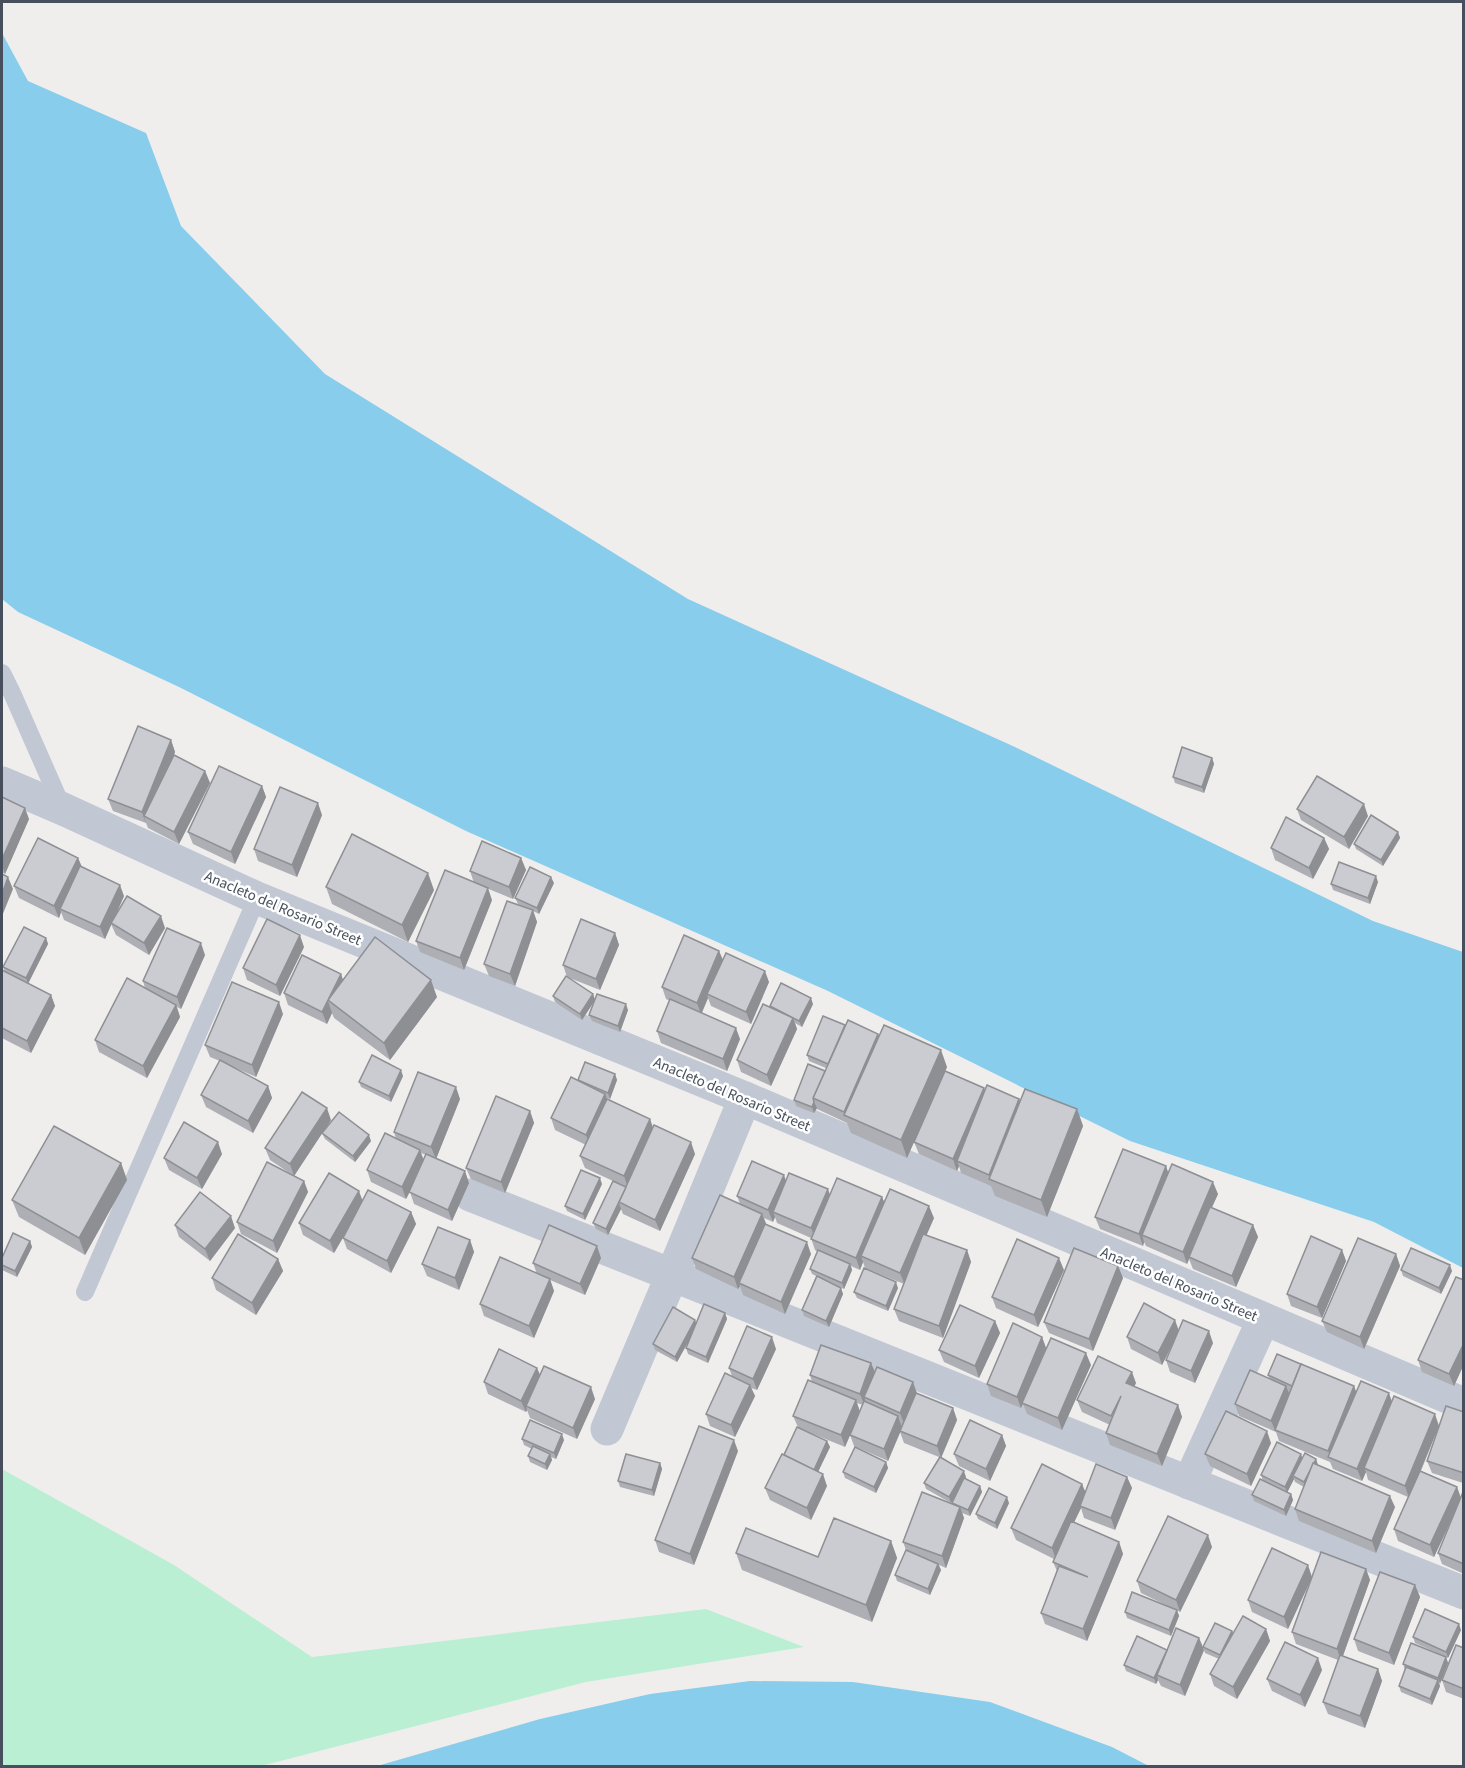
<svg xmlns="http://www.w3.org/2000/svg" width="1465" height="1768" font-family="'Source Sans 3',sans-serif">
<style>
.green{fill:#bbefd4}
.water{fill:#88ceec}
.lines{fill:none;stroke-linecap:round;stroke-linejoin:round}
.service{stroke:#c1c8d3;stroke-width:18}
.minor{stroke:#c1c8d3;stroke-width:33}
.wall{fill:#aeafb5;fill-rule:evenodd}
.shaded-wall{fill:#8d8f93}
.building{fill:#caccd2;stroke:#8d8f93;stroke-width:1.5}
.labels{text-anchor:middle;stroke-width:5;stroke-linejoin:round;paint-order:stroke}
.street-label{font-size:15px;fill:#464f5b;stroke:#fff}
</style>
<rect width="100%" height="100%" fill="#f0eeed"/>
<path class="green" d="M2,1469l172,96 138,92 394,-48 98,38 -218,35 -325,84h-259z"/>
<g class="water">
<path d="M2,33l26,48 118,52 35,93 144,148 363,225 327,148 358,174 90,31v316l-89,-46 -244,-81 -302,-150 -362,-160 -287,-144 -161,-75 -16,-13z"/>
<path d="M750,1681l103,1 137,20 122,45 37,19h-772l163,-47 110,-25z"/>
</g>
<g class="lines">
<g class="service">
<path d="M2,673l10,20 51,116"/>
<path d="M85,1292l172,-394"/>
</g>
<g class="minor">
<path d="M2,783l61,26 194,89 488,200 719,306"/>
<path d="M745,1098l-73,177 792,318"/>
<path d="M470,1195l202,80 -65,154"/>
<path d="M1189,1483l74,-163"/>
</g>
</g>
<g class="wall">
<path d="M171,740l4,12 -3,8 33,11 5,12 -31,61 -31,-16 -2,-5 -33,-12 -5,-12z"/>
<path d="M1212,758l2,6 -10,29 -29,-10 -2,-6z"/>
<path d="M262,786l4,11 -31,67 -42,-20 -5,-12z"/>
<path d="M2,799l27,20 -24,55 -3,-2z"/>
<path d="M1297,809l71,7 -19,33 -48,-29z"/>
<path d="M322,815l-25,62 -39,-16 -4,-12z"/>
<path d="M1398,832l2,6 -17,28 -27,-17 -2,-5z"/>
<path d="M1324,838l5,11 -16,30 -38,-19 -4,-12z"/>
<path d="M78,858l4,9 42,29 -10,23 51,9 -16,27 -33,-20 -5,-11 -6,15 -41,-19 -3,-8 -2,6 -40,-20 -5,-12z"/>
<path d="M521,858l5,12 -13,29 -39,-16 -4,-12z"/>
<path d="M1378,882l-8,22 -37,-14 -2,-6z"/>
<path d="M554,883l-15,31 -6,-3 4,11 -22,64 -26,-10 -5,-12 40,-57 -6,-3 -3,-6z"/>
<path d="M326,887l108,3 -26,52 -76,-38z"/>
<path d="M492,900l-28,70 -44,-18 -4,-11z"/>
<path d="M615,933l4,12 -19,45 -33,-13 26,17 2,6 33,10 -8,22 -28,-11 -3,-6 5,-13 -12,18 -27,-18 -2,-6 14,-19 -4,-12z"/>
<path d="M46,938l2,6 -20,39 23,12 4,11 -24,47 -29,-15v-68l3,2 -2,-5z"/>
<path d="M304,947l-24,49 -33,-16 -4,-12z"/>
<path d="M719,951l4,9 46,22 -18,42 -40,-18 -3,-8 -6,15 38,26 -13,32 -66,-28 -4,-12 13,-30 -4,-2 -4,-12z"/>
<path d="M205,955l-24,54 -4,-2 3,10 -33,61 -48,-26 -4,-12 50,-52 -2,-7z"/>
<path d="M341,974l2,6 94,17 -47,63 -56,-42 -2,-5 -5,11 -39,-19 -4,-12z"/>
<path d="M813,1004l-11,23 -7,-4 2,6 -26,57 -30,-14 -4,-12 34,-53 -1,-1z"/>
<path d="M283,1014l-27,63 -25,-11 37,20 4,12 -19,35 -47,-26 -5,-12 19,-34 -10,-4 -5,-12z"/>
<path d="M845,1025l33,9 1,3 68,30 -2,4 39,17 1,3 34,8 1,1 57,9 6,17 -36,91 -52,-21 -4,-10 -30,-13 -2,-7 -2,5 -38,-17 -5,-12 22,-50 -29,66 -56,-25 -4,-10 -30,-14v-1l-3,5 -18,-7 -2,-6 31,-29 1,-3 -17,-7 -2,-6z"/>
<path d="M615,1074l2,6 -7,19 -3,-1v1l43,20 3,9 42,26 -35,77 -37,-17 -2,-5 -13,26 -12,-6 -3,-6 20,-42 -28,-13 -5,-12 6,-11 -31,-15 -4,-12 27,-38z"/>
<path d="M403,1076l-12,26 -30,-15 -2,-5z"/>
<path d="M460,1099l-24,60 33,24 -17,38 -38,-17 -4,-12 -4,7 -35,-17 -4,-12 29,-31 -2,-7zM421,1153l5,2 -2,5z"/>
<path d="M530,1111l4,12 -29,70 -34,-14 -5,-11z"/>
<path d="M331,1120l-8,13 48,8 -16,21 -30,-23 -3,-6 -28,43 10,5 4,11 -31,61 -36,-19 -4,-12 57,-46 -24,-16 -5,-12z"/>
<path d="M222,1154l-20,35 -33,-19 -5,-12z"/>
<path d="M121,1163l6,17 -42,75 -66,-38 -7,-17z"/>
<path d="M1166,1166l2,7 50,21 -7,14 42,17 5,12 -22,50 -43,-18 -4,-10 -2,5 -41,-18 -2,-4 -1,4 -43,-17 -5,-12z"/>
<path d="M786,1180l44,14 52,3 2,5 50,16 -8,17 41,15 4,12 -28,76 -44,-17 -5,-12 10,-25 -39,-16 -2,-6 -3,8 -9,-4 1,4 -8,19 -4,-2 3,7 -14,33 -25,-11 -2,-6 14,-34 -4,-2 -2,-5 8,-17 -3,-2 -4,-12 -34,-15 -2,-6 -2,5 -9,-4 2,6 45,30 -26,60 -42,-19 -3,-9 -2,3 -42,-20 -4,-11 48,-54 -3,-8z"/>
<path d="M602,1184l-17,36 -18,-9 -2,-5z"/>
<path d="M362,1200l49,12 5,12 -25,49 -44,-24 -4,-11 -9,15 -31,-18 -4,-12z"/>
<path d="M175,1225l60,3 -25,33 -31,-24z"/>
<path d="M470,1240l4,12 -15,38 -32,-14 -5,-12z"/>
<path d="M30,1241l2,6 -15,30 -15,-7v-12z"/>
<path d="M1342,1250l4,11 -24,57 -31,-12 -4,-12z"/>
<path d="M1396,1254l4,12 -36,83 -37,-17 -5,-11z"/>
<path d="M601,1258l-16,37 -35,-15 4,11 -20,47 -50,-22 -4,-12 57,-30 -4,-11z"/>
<path d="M278,1259l5,12 -27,44 -40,-25 -4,-12z"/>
<path d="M1118,1266l5,12 -30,73 -44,-18 -5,-11z"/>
<path d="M1064,1270l-26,57 -42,-19 -4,-11z"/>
<path d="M1401,1270l51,1 -11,23 -38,-18z"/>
<path d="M1464,1280v84l-10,22 -32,-14 -4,-12z"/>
<path d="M898,1288l-10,23 -31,-13 -3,-6z"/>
<path d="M725,1313l2,6 -19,44 -20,-9 -2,-6 2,-6 -11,20 -22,-12 -2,-6 42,-24 1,3z"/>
<path d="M995,1321l5,12 -21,45 -35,-16 -5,-12z"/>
<path d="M1179,1330l34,13 -18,40 -25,-11 -4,-12 6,-15 -10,20 -31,-16 -4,-12z"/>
<path d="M1042,1337l4,11 45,17 -29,65 -35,-16 -4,-10 -2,4 -30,-12 -4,-12z"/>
<path d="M776,1349l-19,41 -6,-2 4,8 -20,41 -25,-11 -4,-12 26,-38 -3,-8z"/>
<path d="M871,1363l4,9 38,10 4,11 36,15 4,12 -16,38 25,19 -1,1 15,8 2,6 -12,24 -8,-3 2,5 -18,50 -7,-3 2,5 -11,25 -33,-14 -2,-6 11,-25 -3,-8 49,-38 2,-5 -3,4 -25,-14 -2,-6 15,-26 -35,-14 -4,-11 -12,29 -34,-15 -4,-11 -5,12 -44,-18 26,12 3,6 -12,25 9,14 -16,34 -41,-20 -5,-12 33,-61 -5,-11 19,-34 -2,-7zM857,1403l6,2 -3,7z"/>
<path d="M1303,1365l51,21 2,6 36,9 47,25 25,-14v74l-1,-3 -31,-10 -5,-12 11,-33 -17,43 36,16 4,11 3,-5v81l-22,-10 -4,-11 16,-38 -20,42 -36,-16 -4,-12 14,-32 -40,-17 -2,-8 -4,9 -29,-12 -3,-7 -51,-21 -3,-9 -37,-16 -4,-12 34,-26 -1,-3z"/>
<path d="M540,1375l55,24 -18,40 -47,-21 -3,-8 -1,2 -38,-18 -4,-12z"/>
<path d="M1136,1383l-2,4 44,18 4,12 -20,49 -52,-21 -4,-12 4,-8 -28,-13 -5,-12z"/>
<path d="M1002,1435l4,11 -16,35 -31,-15 -5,-12z"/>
<path d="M522,1439l42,1 -8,19 -5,-2 1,3 -5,10 -17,-8 -2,-6 4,-7 -8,-4z"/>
<path d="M1271,1443l-20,43 -41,-20 -5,-12z"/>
<path d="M738,1451l-44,114 -35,-13 -4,-12z"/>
<path d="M1303,1458l13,1 2,6 77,42 -19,46 -77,-32 -4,-12 9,-22 -9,-5 -1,-3 -7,13 4,2 2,6 -7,16 -32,-15 -2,-6 11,-14 -2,-6z"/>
<path d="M886,1462l2,6 -12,25 -31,-15 -2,-6z"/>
<path d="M660,1463l2,6 -8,27 -34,-9 -2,-6z"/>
<path d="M1127,1477l5,11 -17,42 -31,-12 -3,-10 -7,14 45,20 4,12 -36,87 -42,-17 -4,-11 16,-42 -4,-9 1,-3 -38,-19 -5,-12 71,-44 3,8z"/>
<path d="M1009,1503l-12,26 -19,-10 -2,-5z"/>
<path d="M891,1541l6,17 -25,64 -130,-52 -6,-17 82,4z"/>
<path d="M1212,1547l-32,65 -3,-2 2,6 -8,20 -44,-18 -2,-6 49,-3 -33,-16 -4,-12z"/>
<path d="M1366,1569l4,11 -27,76 35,13 4,12 -17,47 -37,-14 -5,-12 15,-42 -42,-16 -4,-12 17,-48 -21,45 -36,-17 -4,-12 64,-24z"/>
<path d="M1415,1585l5,12 -26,68 -36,-14 -4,-12z"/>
<path d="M1266,1629l4,12 -33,58 -23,-13 -4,-12 9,-15 -14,-6 -2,-6 29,-16 1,3z"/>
<path d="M1461,1630l-13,28 -2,-1 2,6 -9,21 1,2 -8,19 -31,-13 -2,-6 6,-16 -2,-6 41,-8 -29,-13 -2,-6z"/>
<path d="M1199,1638l5,12 -19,46 -24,-10 -3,-6 -2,4 -30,-13 -2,-6z"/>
<path d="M1464,1648v51l-18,-7 -4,-12z"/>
<path d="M1322,1670l-17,37 -33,-16 -5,-12z"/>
</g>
<g class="shaded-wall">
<path d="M171,740l4,12 -27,66 -4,-2 2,8 -4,-12z"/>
<path d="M1212,758l2,6 -10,29 -2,-6z"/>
<path d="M205,771l5,12 -31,61 -5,-12z"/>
<path d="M262,786l4,11 -31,67 -4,-12z"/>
<path d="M318,803l4,12 -25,62 -5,-12z"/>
<path d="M1364,804l4,12 -19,33 -5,-12z"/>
<path d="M25,808l4,11 -24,55 -3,-9v-6z"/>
<path d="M1398,832l2,6 -17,28 -2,-6z"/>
<path d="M1324,838l5,11 -16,30 -4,-11z"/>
<path d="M78,858l5,12 -23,39 1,3 -2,6 -5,-12z"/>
<path d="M521,858l5,12 -13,29 -4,-12z"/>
<path d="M428,873l6,17 -26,52 -6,-17z"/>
<path d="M1376,876l2,6 -8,22 -2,-6z"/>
<path d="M8,877l5,12 -11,27v-22z"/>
<path d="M551,877l3,6 -15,31 -2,-6z"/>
<path d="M120,885l4,11 -19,43 -5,-12z"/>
<path d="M488,888l4,12 -28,70 -4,-12z"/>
<path d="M533,910l4,12 -22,64 -5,-12z"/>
<path d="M161,916l4,12 -16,27 -5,-12z"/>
<path d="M615,933l4,12 -19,45 -4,-11z"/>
<path d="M300,935l4,12 -24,49 -4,-11z"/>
<path d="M46,938l2,6 -20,40 -2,-6z"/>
<path d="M201,943l4,12 -24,54 -4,-12z"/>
<path d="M719,951l5,12 -17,31 1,4 -7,16 -4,-11z"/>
<path d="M765,971l4,11 -18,42 -5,-12z"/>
<path d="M341,974l4,12 -17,15z"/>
<path d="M431,980l6,17 -47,63 -6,-17z"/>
<path d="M593,994l2,6 -13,20 -2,-6z"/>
<path d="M51,995l4,11 -24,47 -4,-12z"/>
<path d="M811,998l2,6 -11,23 -3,-6z"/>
<path d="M328,1001l4,12 -5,11 -5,-12z"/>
<path d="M279,1002l4,12 -27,63 -4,-12z"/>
<path d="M626,1004l2,6 -8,22 -2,-6z"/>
<path d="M176,1005l4,12 -33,61 -4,-12z"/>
<path d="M793,1018l4,11 -26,57 -4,-11z"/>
<path d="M736,1028l4,11 -13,32 -4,-12z"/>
<path d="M878,1034l5,12 -38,70 -1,-4z"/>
<path d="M941,1050l6,17 -40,91 -6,-18z"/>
<path d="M401,1070l2,6 -12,26 -2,-6z"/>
<path d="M615,1074l2,6 -7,19 -2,-6z"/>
<path d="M268,1086l4,12 -19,35 -5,-12z"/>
<path d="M456,1087l4,12 -24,60 -5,-12z"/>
<path d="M984,1088l4,12 -31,61 2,5 -2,5 -4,-12z"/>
<path d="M605,1094l5,12 -20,41 -4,-12z"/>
<path d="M1019,1099l5,11 -33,69 -2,-4z"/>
<path d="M814,1102l3,6 -3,5 -2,-6z"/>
<path d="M327,1108l4,12 -37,56 -4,-12z"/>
<path d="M1077,1109l6,17 -36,91 -6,-17z"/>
<path d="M530,1111l4,12 -29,70 -4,-11z"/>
<path d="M650,1119l4,12 -26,57 -4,-12z"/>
<path d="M369,1135l2,6 -16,21 -2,-6z"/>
<path d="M218,1142l4,12 -20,35 -5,-11z"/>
<path d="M691,1142l4,12 -35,77 -5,-11z"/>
<path d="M420,1150l4,12 -18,37 -4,-12z"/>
<path d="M121,1163l6,17 -42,75 -6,-17z"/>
<path d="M1166,1166l4,12 -28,57 2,7 -1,4 -4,-12z"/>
<path d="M465,1171l4,12 -17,38 -4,-11z"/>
<path d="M784,1175l4,12 -15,25 2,5 -2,5 -5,-12z"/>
<path d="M600,1178l2,6 -17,36 -2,-6z"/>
<path d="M304,1181l4,11 -31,61 -4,-12z"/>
<path d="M1213,1182l5,12 -28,63h-1v2l-2,5 -4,-12z"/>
<path d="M828,1189l4,12 -16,39 -5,-12z"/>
<path d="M359,1191l4,11 -29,51 -4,-12z"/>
<path d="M882,1197l5,12 -26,47 2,6 -3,8 -4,-12z"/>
<path d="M619,1203l2,6 -13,26 -2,-6z"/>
<path d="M929,1206l5,12 -29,67 -5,-12z"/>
<path d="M411,1212l5,12 -25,49 -4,-12z"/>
<path d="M762,1214l5,12 -28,57 1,3 -2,3 -4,-12z"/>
<path d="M231,1216l4,12 -25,33 -5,-12z"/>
<path d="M1253,1225l5,12 -22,50 -4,-11z"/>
<path d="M470,1240l4,12 -15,38 -4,-12z"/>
<path d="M30,1241l2,6 -15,30 -2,-6z"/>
<path d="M807,1242l4,12 -26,60 -4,-12z"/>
<path d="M597,1246l4,12 -16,37 -5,-11z"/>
<path d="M967,1250l4,12 -28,76 -4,-12z"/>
<path d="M1342,1250l4,11 -24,57 -5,-11z"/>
<path d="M1396,1254l4,12 -36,83 -4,-12z"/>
<path d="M1059,1258l5,12 -26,57 -4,-12z"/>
<path d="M278,1259l5,12 -27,44 -4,-12z"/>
<path d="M850,1264l2,6 -8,19 -2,-6z"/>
<path d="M1450,1265l2,6 -11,23 -2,-6z"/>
<path d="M1118,1266l5,12 -30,73 -4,-12z"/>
<path d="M550,1279l4,12 -20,47 -5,-12z"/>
<path d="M896,1282l2,6 -10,23 -2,-5z"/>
<path d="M841,1288l2,6 -14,33 -3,-6z"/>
<path d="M725,1313l2,6 -19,44 -2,-6z"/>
<path d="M695,1320l2,6 -20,36 -2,-5z"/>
<path d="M1175,1320l4,11 -17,34 -4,-12z"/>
<path d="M995,1321l5,12 -21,45 -4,-12z"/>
<path d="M1209,1331l4,12 -18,40 -4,-12z"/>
<path d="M772,1337l4,12 -19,41 -4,-11z"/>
<path d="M1042,1337l4,11 -25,60 -4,-11z"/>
<path d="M1464,1343v21l-10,22 -5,-12z"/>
<path d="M1086,1353l5,12 -29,65 -4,-12z"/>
<path d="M871,1363l5,12 -12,22 2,5 -1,4 -5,-12z"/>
<path d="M537,1368l5,11 -16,27 1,4 -1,2 -5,-11z"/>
<path d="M1132,1372l4,11 -6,12 -4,-12z"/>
<path d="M913,1382l4,12 -13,30 -4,-11z"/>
<path d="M750,1385l5,11 -20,41 -4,-12z"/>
<path d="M1286,1386l5,12 -16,32 1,2 -5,-11z"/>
<path d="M1354,1386l4,11 -27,61 -3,-7z"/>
<path d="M591,1387l4,12 -18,40 -4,-11z"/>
<path d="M1389,1393l4,12 -29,63 2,4 -4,9 -5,-12z"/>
<path d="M856,1400l4,12 -15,35 -4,-12z"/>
<path d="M1178,1405l4,12 -20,49 -5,-12z"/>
<path d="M953,1408l4,12 -16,38 -4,-12z"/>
<path d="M1435,1414l4,12 -30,72 -4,-12z"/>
<path d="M898,1416l4,12 -14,33 -4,-12z"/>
<path d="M1267,1431l4,12 -20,43 -4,-12z"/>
<path d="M562,1434l2,6 -8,19 -2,-6z"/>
<path d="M1002,1435l4,11 -16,35 -4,-12z"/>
<path d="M734,1440l4,11 -44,114 -4,-11z"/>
<path d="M827,1441l3,6 -14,29 -2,-6z"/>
<path d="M550,1454l2,6 -5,10 -2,-6z"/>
<path d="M1301,1454l2,6 -10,16 1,3 -7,14 -2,-6z"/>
<path d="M1316,1459l2,6 -12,23 -2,-6z"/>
<path d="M886,1462l2,6 -12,25 -2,-6z"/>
<path d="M660,1463l2,6 -8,27 -2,-6z"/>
<path d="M964,1471l2,6 -15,26 -2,-6z"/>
<path d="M823,1474l4,12 -16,34 -4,-12z"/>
<path d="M1127,1477l5,11 -17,42 -4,-12z"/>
<path d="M1082,1484l5,12 -7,10 1,2 -25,52 -4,-12z"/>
<path d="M980,1486l2,6 -12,24 -2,-6z"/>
<path d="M1457,1487l4,12 -27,58 -4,-12z"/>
<path d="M1291,1494l2,6 -7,16 -2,-6z"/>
<path d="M1390,1496l5,11 -19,46 -4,-12z"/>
<path d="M1007,1497l2,6 -12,26 -2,-6z"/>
<path d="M960,1507l4,11 -18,50 -4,-12z"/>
<path d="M1208,1535l4,12 -32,65 -4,-12z"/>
<path d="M891,1541l6,17 -25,64 -6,-17z"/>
<path d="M1119,1542l4,12 -36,87 -4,-12z"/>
<path d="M938,1564l3,6 -11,25 -2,-6z"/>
<path d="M1308,1565l4,12 -24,52 -4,-12z"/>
<path d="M1366,1569l4,11 -29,81 -4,-12z"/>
<path d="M1415,1585l5,12 -26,68 -5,-12z"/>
<path d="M1177,1610l2,6 -8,20 -2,-6z"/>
<path d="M1459,1624l2,6 -13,28 -2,-6z"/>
<path d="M1266,1629l4,12 -33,58 -4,-12z"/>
<path d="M1232,1631l2,5 -12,25 -2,-6z"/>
<path d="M1199,1638l5,12 -19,46 -5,-11z"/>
<path d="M1167,1650l-10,25 1,5 -2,4 -2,-6z"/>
<path d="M1446,1657l2,6 -8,21 -2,-6z"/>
<path d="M1318,1658l4,12 -17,37 -5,-12z"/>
<path d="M1378,1669l4,12 -17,47 -5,-12z"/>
<path d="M1438,1680l2,6 -8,19 -2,-6z"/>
</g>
<g class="building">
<path d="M138,726l33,14 -29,72 -34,-13z"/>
<path d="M1182,747l30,11 -10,29 -29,-10z"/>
<path d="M174,755l31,16 -31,61 -30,-16z"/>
<path d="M219,766l43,20 -31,66 -43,-20z"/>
<path d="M1317,776l47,28 -20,33 -47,-28z"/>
<path d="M280,787l38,16 -26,62 -38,-16z"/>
<path d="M2,797l23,11 -23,51z"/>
<path d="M1371,815l27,17 -17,28 -27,-16z"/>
<path d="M1286,817l38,21 -15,30 -38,-20z"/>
<path d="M352,834l76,39 -26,52 -76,-38z"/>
<path d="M38,838l40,20 -24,48 -40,-20z"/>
<path d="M482,841l39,17 -12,29 -39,-16z"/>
<path d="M1339,862l37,14 -8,22 -37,-14z"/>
<path d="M80,866l40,19 -20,42 -40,-18z"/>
<path d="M530,867l21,10 -14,31 -22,-10z"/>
<path d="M445,870l43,18 -28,70 -44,-17z"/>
<path d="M2,874l6,3 -6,17z"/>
<path d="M127,896l34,20 -17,27 -33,-20z"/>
<path d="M507,901l26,9 -23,64 -26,-10z"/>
<path d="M267,919l33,16 -24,50 -33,-17z"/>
<path d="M581,919l34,14 -19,46 -33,-14z"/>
<path d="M24,927l22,11 -20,40 -23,-11z"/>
<path d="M167,928l34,15 -24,54 -34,-16z"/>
<path d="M684,935l35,16 -22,52 -35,-16z"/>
<path d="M375,937l56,43 -47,63 -56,-43z"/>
<path d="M726,953l39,18 -19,41 -39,-18z"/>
<path d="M302,955l39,19 -19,38 -38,-19z"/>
<path d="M2,970l49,25 -24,46 -25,-13z"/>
<path d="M566,976l27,18 -13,20 -27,-18z"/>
<path d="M127,978l49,27 -33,61 -48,-26z"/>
<path d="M232,982l47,20 -27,63 -47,-20z"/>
<path d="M781,983l30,15 -12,23 -29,-15z"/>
<path d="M597,994l29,10 -8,22 -29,-11z"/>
<path d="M670,999l66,29 -13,31 -66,-28z"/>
<path d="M763,1004l30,14 -26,57 -30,-15z"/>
<path d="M823,1016l22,9 -17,39 -21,-9z"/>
<path d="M848,1020l30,14 -34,78 -31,-14z"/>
<path d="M884,1025l57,25 -40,90 -57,-25z"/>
<path d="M372,1055l29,15 -12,26 -30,-14z"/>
<path d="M220,1060l48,26 -20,35 -47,-26z"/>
<path d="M585,1062l30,12 -7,19 -30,-13z"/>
<path d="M808,1064l17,7 -12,27 1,4 -2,5 -18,-7z"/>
<path d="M945,1071l39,17 -31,71 -39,-17z"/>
<path d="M418,1072l38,15 -25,60 -37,-15z"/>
<path d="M571,1077l34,17 -19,41 -35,-17z"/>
<path d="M987,1085l32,14 -30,76 -32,-14z"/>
<path d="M1025,1089l52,20 -36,91 -52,-21z"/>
<path d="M302,1092l25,16 -37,56 -25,-16z"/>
<path d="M496,1096l34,15 -29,71 -35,-14z"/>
<path d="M607,1099l43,20 -26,57 -44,-20z"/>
<path d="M339,1112l30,23 -16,21 -31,-23z"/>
<path d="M184,1122l34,20 -21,36 -33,-20z"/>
<path d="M654,1125l37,17 -36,78 -36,-18z"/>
<path d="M54,1126l67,37 -42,75 -67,-38z"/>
<path d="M385,1133l35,17 -18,37 -35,-17z"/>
<path d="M1123,1149l43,17 -27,68 -44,-17z"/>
<path d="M426,1154l39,17 -17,39 -39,-18z"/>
<path d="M752,1161l32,14 -16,35 -31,-14z"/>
<path d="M267,1162l37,19 -31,60 -36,-19z"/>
<path d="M1172,1164l41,18 -30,70 -41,-17z"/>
<path d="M581,1170l19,8 -17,36 -18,-8z"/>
<path d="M329,1173l30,18 -29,50 -31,-18z"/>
<path d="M789,1173l39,16 -17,39 -38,-16z"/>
<path d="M837,1178l45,19 -26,61 -45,-19z"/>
<path d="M613,1181l13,6 -20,42 -13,-6z"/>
<path d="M890,1189l39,17 -29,67 -39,-17z"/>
<path d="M368,1190l43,22 -24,49 -44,-23z"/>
<path d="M200,1192l31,24 -26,33 -30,-24z"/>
<path d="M720,1195l42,19 -28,63 -42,-19z"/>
<path d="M1210,1207l43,18 -21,51 -43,-19z"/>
<path d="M765,1224l42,18 -26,60 -42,-19z"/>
<path d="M549,1225l48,21 -17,38 -47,-21z"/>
<path d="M438,1227l32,13 -15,38 -33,-14z"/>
<path d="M13,1233l17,8 -15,30 -13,-6v-7z"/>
<path d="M238,1234l40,25 -26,44 -40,-25z"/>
<path d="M923,1234l44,16 -28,76 -45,-17z"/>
<path d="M1311,1236l31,14 -25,57 -30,-13z"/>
<path d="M1358,1238l38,16 -36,83 -38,-16z"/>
<path d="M1017,1239l42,19 -25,57 -42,-18z"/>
<path d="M1074,1248l44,18 -29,73 -45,-17z"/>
<path d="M1411,1248l39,17 -11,23 -38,-18z"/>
<path d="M818,1250l32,14 -8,19 -32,-14z"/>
<path d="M500,1257l50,22 -21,47 -49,-22z"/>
<path d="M864,1268l32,14 -10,24 -32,-14z"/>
<path d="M817,1276l24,12 -15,33 -24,-11z"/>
<path d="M1456,1277l8,3v63l-15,31 -31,-14z"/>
<path d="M1144,1303l31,17 -17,33 -31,-16z"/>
<path d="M704,1304l21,9 -19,44 -20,-9z"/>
<path d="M960,1305l35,16 -20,45 -36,-16z"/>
<path d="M673,1307l22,13 -20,37 -22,-13z"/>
<path d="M1183,1320l26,11 -18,40 -25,-11z"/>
<path d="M1013,1323l29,14 -25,60 -30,-13z"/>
<path d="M747,1326l25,11 -19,42 -24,-11z"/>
<path d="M1051,1338l35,15 -28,65 -36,-15z"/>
<path d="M821,1345l50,18 -11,31 -50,-19z"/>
<path d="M499,1349l38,19 -16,33 -37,-19z"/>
<path d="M1277,1354l26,11 -2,-1 -9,22 -24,-11z"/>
<path d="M1098,1356l34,16 -6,11 52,22 -21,49 -51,-21 15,-37 -10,20 -34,-16z"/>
<path d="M1301,1364l53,22 -26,65 -53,-21z"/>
<path d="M544,1366l47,21 -18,41 -47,-22z"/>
<path d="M877,1367l36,15 -13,31 -36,-16z"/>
<path d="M1250,1370l36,16 -15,35 -36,-17z"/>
<path d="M725,1373l25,12 -19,40 -25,-11z"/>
<path d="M808,1380l48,20 -15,35 -48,-19z"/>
<path d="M1361,1381l28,12 -32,76 -29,-12z"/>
<path d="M916,1393l37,15 -16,38 -37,-15z"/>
<path d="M1394,1396l41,18 -30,72 -41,-18z"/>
<path d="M864,1401l34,15 -14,33 -34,-14z"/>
<path d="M1446,1406l18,6v61l-37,-12z"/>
<path d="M1226,1411l41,20 -20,43 -42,-20z"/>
<path d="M530,1420l32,14 -8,19 -32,-14z"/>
<path d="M970,1420l32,15 -16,34 -32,-15z"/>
<path d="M699,1426l35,14 -44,114 -35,-14z"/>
<path d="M797,1427l30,14 -13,29 -30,-15z"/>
<path d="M1277,1442l24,12 -16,33 -24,-12z"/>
<path d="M533,1446l17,8 -5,10 -17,-8z"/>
<path d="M855,1447l31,15 -12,25 -31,-15z"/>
<path d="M1305,1453l11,6 -12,23 -11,-6z"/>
<path d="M626,1454l34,9 -8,27 -34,-9z"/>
<path d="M782,1454l41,20 -16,34 -42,-20z"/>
<path d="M940,1457l24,14 -15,26 -25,-14z"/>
<path d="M1313,1463l77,33 -18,45 -77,-32z"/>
<path d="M1042,1464l40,20 -30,64 -41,-20z"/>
<path d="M1096,1464l31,13 -16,41 -31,-12z"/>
<path d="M1420,1471l37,16 -27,58 -36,-16z"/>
<path d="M964,1478l16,8 -12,24 -16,-7z"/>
<path d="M1260,1479l31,15 -7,16 -32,-15z"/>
<path d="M989,1488l18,9 -12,26 -19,-9z"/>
<path d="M922,1492l38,15 -18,49 -39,-14z"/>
<path d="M1463,1492l1,1v71l-26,-11z"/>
<path d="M1168,1516l40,19 -32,65 -39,-19z"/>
<path d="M834,1518l57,23 -25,64 -130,-52 10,-25 72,29z"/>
<path d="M1071,1521l48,21 -36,87 -42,-16 18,-47 29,11 -35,-15z"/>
<path d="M1272,1548l36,17 -24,52 -36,-17z"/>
<path d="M906,1550l32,14 -10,25 -33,-14z"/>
<path d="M1321,1552l45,17 -29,80 -45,-17z"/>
<path d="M1380,1572l35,13 -26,68 -35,-14z"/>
<path d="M1132,1592l45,18 -8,20 -44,-18z"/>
<path d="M1425,1609l34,15 -13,28 -33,-15z"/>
<path d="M1243,1616l23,13 -33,58 -23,-13z"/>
<path d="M1215,1623l17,8 -12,24 -17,-8z"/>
<path d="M1176,1628l23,10 -19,47 -23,-10z"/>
<path d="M1137,1636l30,14 -13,28 -30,-13z"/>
<path d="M1285,1642l33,16 -18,37 -33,-16z"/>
<path d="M1411,1643l35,14 -8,21 -35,-14z"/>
<path d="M1456,1645l8,3v41l-22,-9z"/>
<path d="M1340,1655l38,14 -18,47 -37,-14z"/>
<path d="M1406,1667l32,13 -8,19 -31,-13z"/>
</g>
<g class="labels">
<g class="street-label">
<text transform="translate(283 908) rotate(23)" y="5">Anacleto del Rosario Street</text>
<text transform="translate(732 1094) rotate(23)" y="5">Anacleto del Rosario Street</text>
<text transform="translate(1179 1284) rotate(23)" y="5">Anacleto del Rosario Street</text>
</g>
</g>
<rect width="1465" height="1768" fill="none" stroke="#464f5b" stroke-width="6"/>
</svg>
